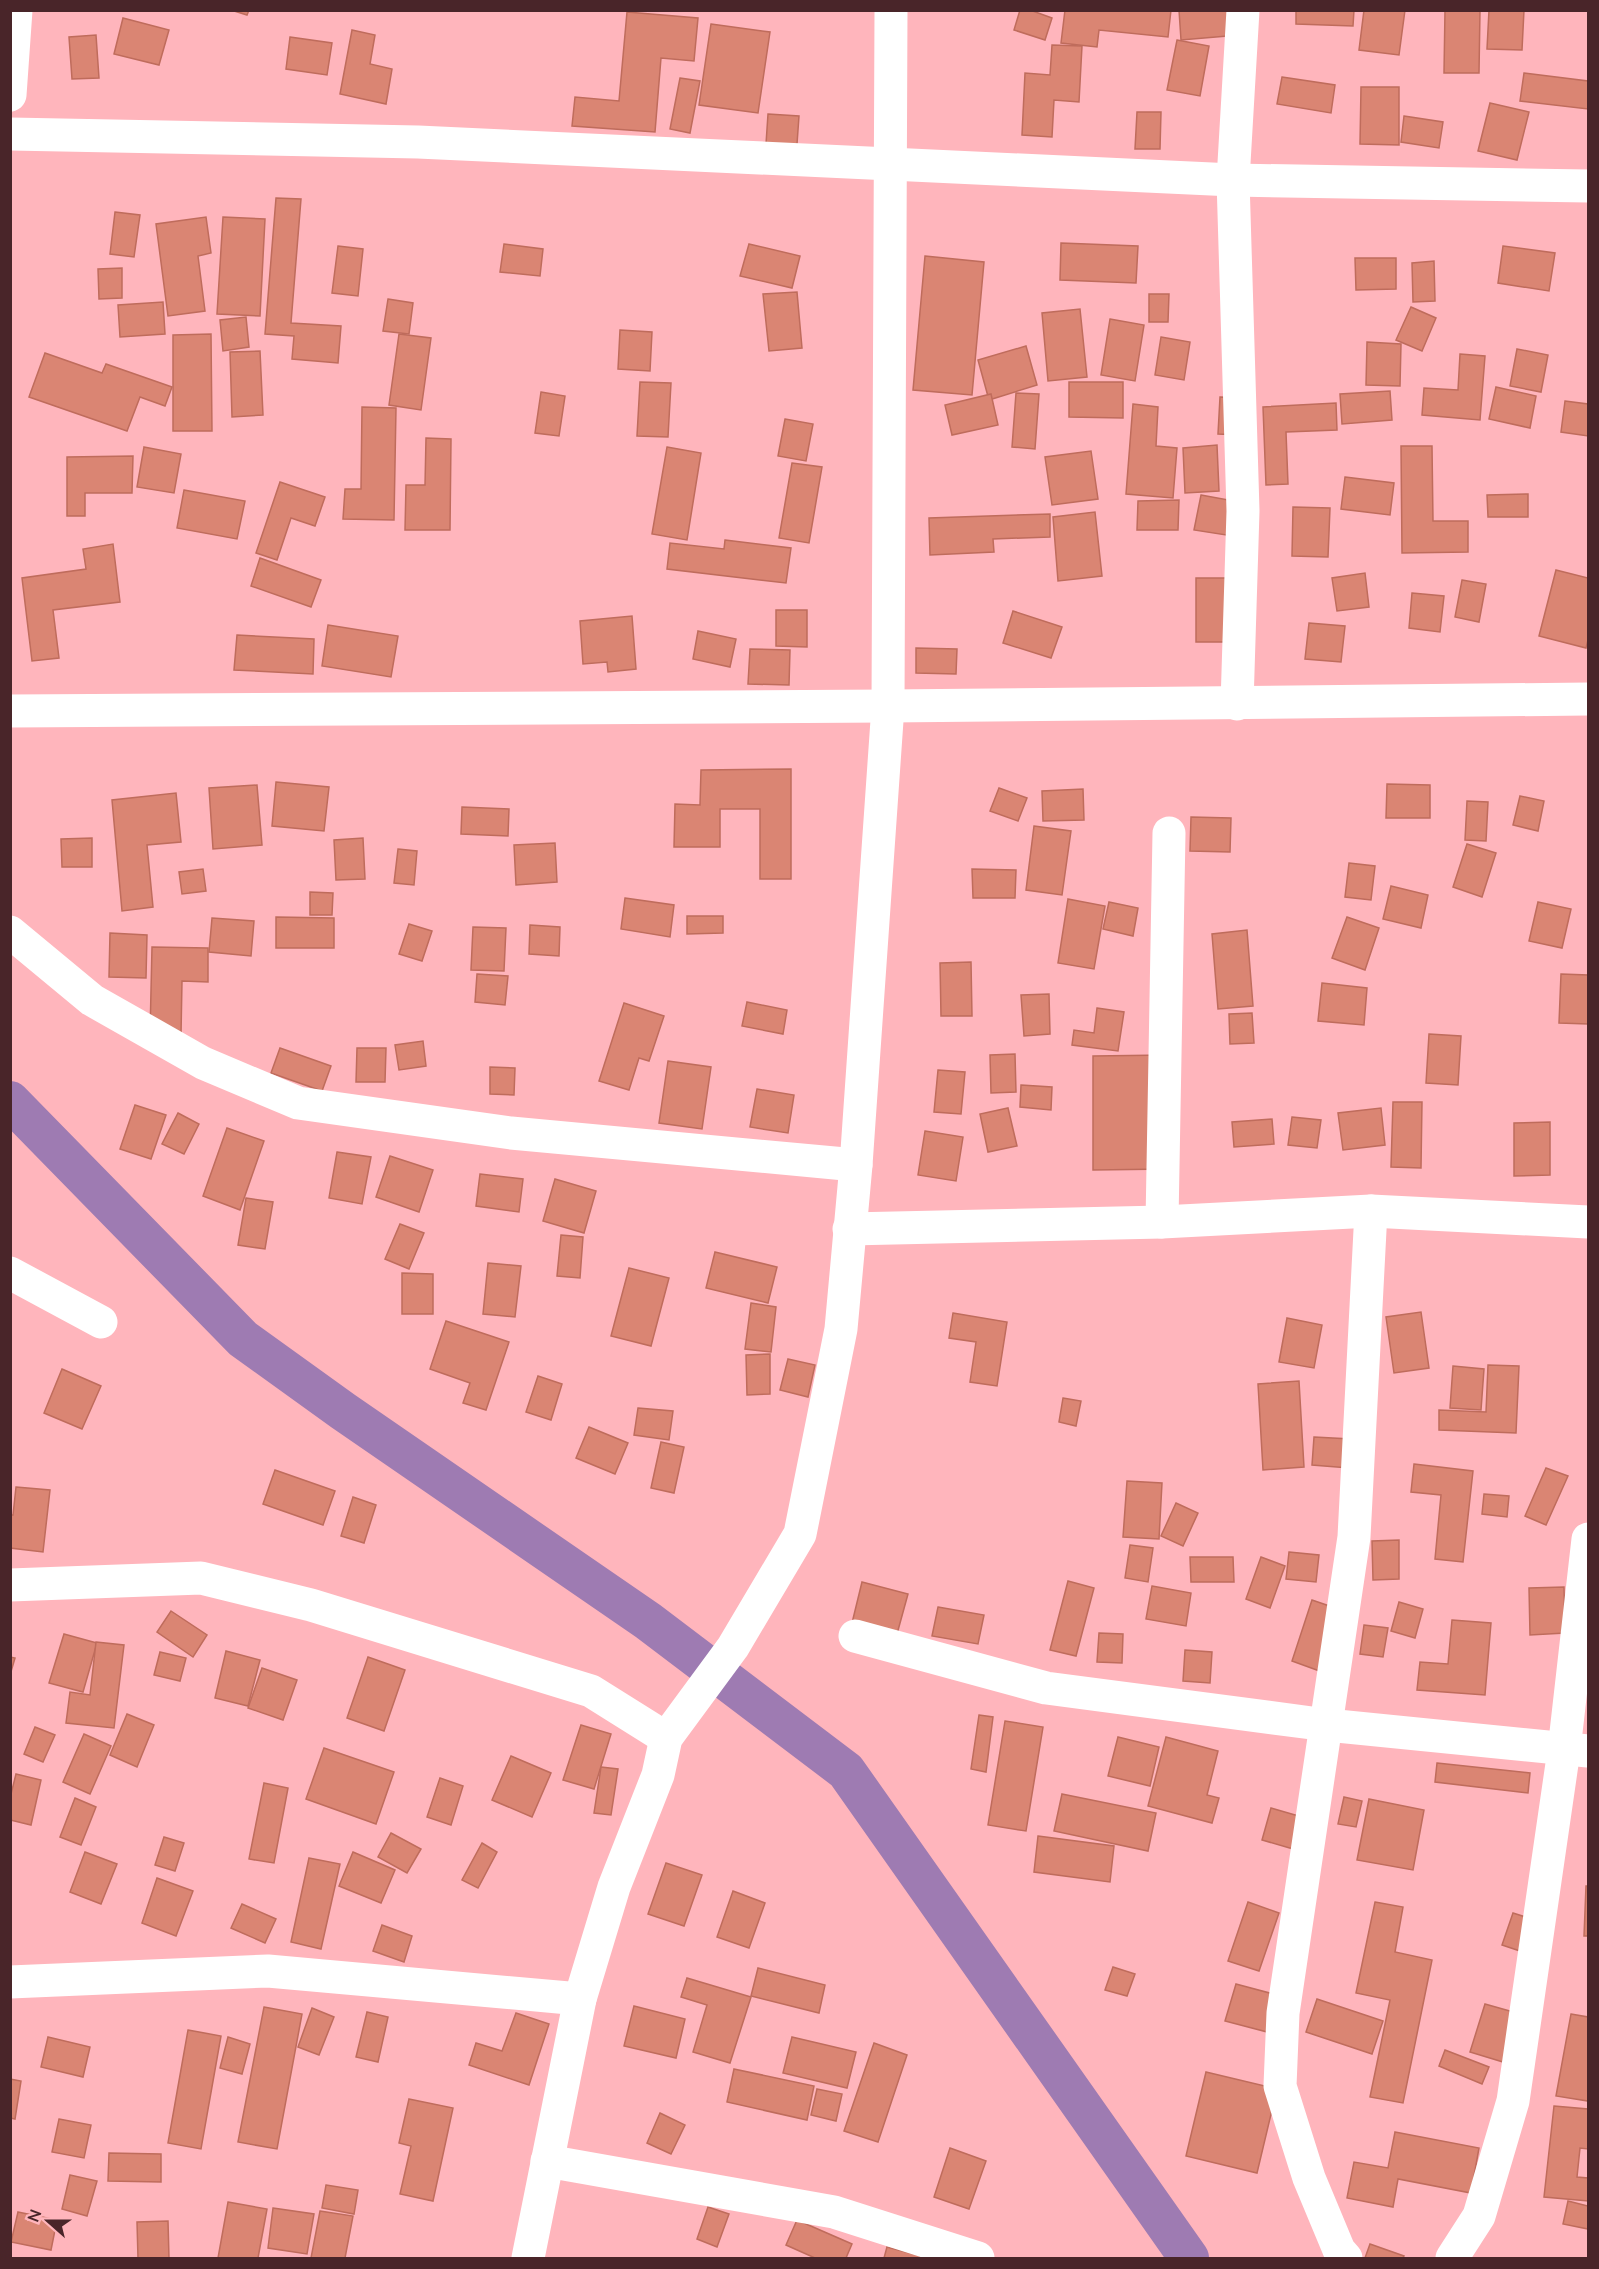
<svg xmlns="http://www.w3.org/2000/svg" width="1599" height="2269" font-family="'Nunito Sans',sans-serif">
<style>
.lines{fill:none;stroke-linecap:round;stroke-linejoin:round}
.canal{stroke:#9e7bb2;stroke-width:40}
.building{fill:#da8573;stroke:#bf6c5c;stroke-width:1.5}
.minor{stroke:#fff;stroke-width:33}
</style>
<rect width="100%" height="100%" fill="#ffb5bc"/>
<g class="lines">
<path class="canal" d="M10,1101l233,238 100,72 305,210 198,150 343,487"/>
</g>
<g class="building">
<path d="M231,10h18l-2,5z"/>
<path d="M1020,10h10l22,8 -7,22 -31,-10z"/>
<path d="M1065,10h106l-3,27 -69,-7 -2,17 -36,-4z"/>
<path d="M1179,10h58l2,25 -58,5z"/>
<path d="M1296,10h58l-1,16 -57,-2z"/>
<path d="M1364,10h41l-6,45 -40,-5z"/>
<path d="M1445,10h35l-1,63h-35z"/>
<path d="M1489,10h35l-2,40 -35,-1z"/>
<path d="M627,12l71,6 -4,43 -33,-3 -6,74 -83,-6 3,-29 44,4z"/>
<path d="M123,18l46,12 -10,35 -45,-11z"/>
<path d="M711,24l59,8 -12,81 -59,-8z"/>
<path d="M352,30l23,5 -5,29 22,5 -6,35 -46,-10z"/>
<path d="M96,35l3,43 -27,1 -3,-42z"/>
<path d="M290,37l42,6 -5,32 -41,-6z"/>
<path d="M1177,40l32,6 -9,50 -33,-6z"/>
<path d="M1052,45l30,1 -3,56 -25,-2 -2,37 -30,-2 3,-62 25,2z"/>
<path d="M1524,73l64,8v28l-68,-8z"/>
<path d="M1282,77l53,8 -4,28 -54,-9z"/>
<path d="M680,78l20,3 -10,52 -20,-4z"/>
<path d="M1361,87h38v58l-39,-1z"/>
<path d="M1490,103l39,9 -12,48 -39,-9z"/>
<path d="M1137,112h24l-1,37h-25z"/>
<path d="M768,114l31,2 -2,28h-31z"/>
<path d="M1404,116l39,6 -4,26 -38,-6z"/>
<path d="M276,198l25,1 -10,124 50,3 -3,37 -46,-4 2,-23 -29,-2z"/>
<path d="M115,212l25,3 -6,42 -24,-3z"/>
<path d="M206,217l5,36 -13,3 7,55 -37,5 -12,-92z"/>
<path d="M223,217l42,2 -5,97 -43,-2z"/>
<path d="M1061,243l77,3 -2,37 -76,-3z"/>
<path d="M504,244l39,5 -3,27 -40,-4z"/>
<path d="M749,244l51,12 -8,32 -52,-12z"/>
<path d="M338,246l25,3 -5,47 -26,-3z"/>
<path d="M1503,246l52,7 -6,38 -51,-8z"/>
<path d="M925,256l59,6 -12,133 -59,-5z"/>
<path d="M1355,258h41v31l-40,1z"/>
<path d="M1434,261l1,40 -22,1 -1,-39z"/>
<path d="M122,268v30l-23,1 -1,-30z"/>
<path d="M797,292l5,56 -33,3 -6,-57z"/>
<path d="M1149,294h20l-1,28h-19z"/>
<path d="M388,299l25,4 -4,31 -26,-3z"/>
<path d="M163,302l2,32 -45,3 -2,-32z"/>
<path d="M1411,307l25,11 -14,33 -26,-11z"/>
<path d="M1080,309l7,68 -39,4 -6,-68z"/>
<path d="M246,317l3,30 -26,4 -3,-31z"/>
<path d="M1110,319l34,6 -9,56 -34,-6z"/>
<path d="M620,330l32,2 -2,39 -32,-2z"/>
<path d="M211,334l1,97h-39v-96z"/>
<path d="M399,334l32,4 -10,72 -32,-5z"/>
<path d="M1161,337l29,5 -6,38 -29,-5z"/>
<path d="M1367,342l34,2 -1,42 -34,-1z"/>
<path d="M1026,346l11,39 -48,15 -11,-40z"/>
<path d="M1517,349l31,6 -7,37 -31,-6z"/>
<path d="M260,351l3,64 -31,2 -2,-65z"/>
<path d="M45,353l57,20 4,-9 66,23 -7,19 -25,-9 -13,34 -98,-34z"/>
<path d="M1460,354l25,2 -5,64 -58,-5 2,-27 34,2z"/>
<path d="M640,382l31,1 -3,54 -31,-1z"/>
<path d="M1069,382h54v36l-54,-1z"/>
<path d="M1496,387l40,9 -6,32 -41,-9z"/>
<path d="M1390,391l2,29 -50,4 -2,-30z"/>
<path d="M541,392l24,4 -6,40 -24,-3z"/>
<path d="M1016,393l23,1 -4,55 -23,-2z"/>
<path d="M991,394l7,31 -46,10 -7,-30z"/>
<path d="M1220,397l23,1 -3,37 -22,-1z"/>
<path d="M1565,401l23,3v32l-27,-4z"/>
<path d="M1336,403l1,27 -51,2 2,52 -22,1 -3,-78z"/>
<path d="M1133,404l25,3 -2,39 21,2 -4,50 -47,-4z"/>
<path d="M362,407l34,1 -2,112 -51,-1 2,-30h16z"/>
<path d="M785,419l28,5 -7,37 -28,-5z"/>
<path d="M426,438l25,1 -1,91h-45l1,-45h19z"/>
<path d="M1217,445l2,46 -34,2 -2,-45z"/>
<path d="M1401,446h31l1,75h35v31l-66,1z"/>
<path d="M144,447l37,7 -7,39 -37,-6z"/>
<path d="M667,447l34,6 -14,87 -35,-6z"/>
<path d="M1091,451l7,48 -46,6 -7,-48z"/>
<path d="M133,456l-1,37h-47v23h-18v-59z"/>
<path d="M792,463l30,4 -13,76 -30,-5z"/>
<path d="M1345,477l49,6 -4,32 -49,-6z"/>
<path d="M280,482l45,15 -10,29 -24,-8 -14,42 -21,-7z"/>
<path d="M184,490l61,11 -8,38 -60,-11z"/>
<path d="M1528,494v23h-40l-1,-22z"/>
<path d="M1201,495l44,8 -6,34 -45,-7z"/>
<path d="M1179,500l-1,30h-41l1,-29z"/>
<path d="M1293,507l37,1 -2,49 -36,-1z"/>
<path d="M1095,512l7,64 -44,5 -5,-64z"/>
<path d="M1050,514v23l-57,2 1,13 -64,3 -1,-37z"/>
<path d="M725,540l66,8 -5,35 -119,-14 3,-26 54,6z"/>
<path d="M113,544l7,58 -67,8 6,48 -27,3 -10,-83 64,-9 -3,-20z"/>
<path d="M260,558l61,22 -10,27 -60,-21z"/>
<path d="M1556,570l32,8v62l-2,8 -47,-12z"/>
<path d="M1365,573l4,34 -32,4 -5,-33z"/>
<path d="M1196,578h30l-1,64h-29z"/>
<path d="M1462,580l24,4 -7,38 -24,-5z"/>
<path d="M1412,593l32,3 -4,36 -31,-4z"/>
<path d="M776,610h31v37l-31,-1z"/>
<path d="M1013,611l49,16 -11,31 -48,-15z"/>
<path d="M632,616l4,53 -28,3 -1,-10 -24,2 -3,-43z"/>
<path d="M1309,623l36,3 -4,36 -36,-3z"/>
<path d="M328,625l70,11 -7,41 -69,-11z"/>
<path d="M698,631l38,8 -6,28 -37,-8z"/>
<path d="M237,635l77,4 -1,35 -79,-4z"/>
<path d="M916,648l41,1 -1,25 -40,-1z"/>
<path d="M750,649l40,1 -1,35 -41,-1z"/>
<path d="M791,769v110h-31v-70h-40v38h-46l1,-43 25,1 1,-35z"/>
<path d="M276,782l53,5 -5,44 -52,-5z"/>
<path d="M1387,784l43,1v33h-44z"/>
<path d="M257,785l5,60 -49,4 -4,-61z"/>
<path d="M999,788l28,10 -9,23 -28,-10z"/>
<path d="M1083,789l1,31 -41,1 -1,-30z"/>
<path d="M176,793l5,49 -34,3 6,62 -31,4 -10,-111z"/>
<path d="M1520,796l24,5 -6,30 -25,-6z"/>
<path d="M1467,801l21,1 -2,39 -21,-1z"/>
<path d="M462,807l47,2 -1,27 -47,-2z"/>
<path d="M1191,817l40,1 -1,34 -40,-1z"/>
<path d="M1034,826l37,5 -9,64 -36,-5z"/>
<path d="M92,838v29h-30l-1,-28z"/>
<path d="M363,838l2,41 -29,1 -2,-40z"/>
<path d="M555,843l2,39 -41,3 -2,-40z"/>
<path d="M1467,844l29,9 -14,44 -29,-10z"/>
<path d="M398,849l19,2 -3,34 -20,-2z"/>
<path d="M1349,863l26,3 -4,34 -26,-3z"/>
<path d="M203,869l3,22 -24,3 -3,-22z"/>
<path d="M972,869l44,1 -1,28h-42z"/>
<path d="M1391,886l37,9 -7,33 -38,-9z"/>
<path d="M310,892l23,1 -1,22h-22z"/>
<path d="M625,898l49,7 -4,32 -49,-8z"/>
<path d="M1068,899l37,7 -11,63 -36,-6z"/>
<path d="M1109,902l29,6 -5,28 -30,-7z"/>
<path d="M1538,902l33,7 -9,39 -33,-7z"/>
<path d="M687,916h36v17l-36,1z"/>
<path d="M276,917l58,1v30h-58z"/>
<path d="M1347,917l32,11 -14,42 -33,-12z"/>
<path d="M212,918l42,3 -3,35 -42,-4z"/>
<path d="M409,924l23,7 -10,30 -23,-7z"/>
<path d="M530,925l30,2 -1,29 -30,-2z"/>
<path d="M473,927l33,1 -2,43 -33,-1z"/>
<path d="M1247,930l6,76 -35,3 -6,-75z"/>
<path d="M110,933l37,2 -1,43 -37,-1z"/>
<path d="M152,947l56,1v34l-26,-1 -1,54h-31z"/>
<path d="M971,962l1,54h-31l-1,-53z"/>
<path d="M477,974l31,2 -3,29 -30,-3z"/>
<path d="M1561,974l27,1v49l-29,-1z"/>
<path d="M1322,983l45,5 -3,37 -46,-4z"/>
<path d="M1049,994l1,40 -26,2 -3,-41z"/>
<path d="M747,1002l40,8 -4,24 -41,-8z"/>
<path d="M624,1003l40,13 -15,45 -10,-3 -10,32 -30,-9z"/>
<path d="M1097,1008l27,4 -6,39 -46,-6 2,-15 20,3z"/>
<path d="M1252,1013l2,30 -24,1 -1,-30z"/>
<path d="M1429,1034l32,2 -3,49 -32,-2z"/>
<path d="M423,1041l3,25 -27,4 -4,-25z"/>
<path d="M280,1048l51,18 -9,25 -51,-18z"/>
<path d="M357,1048h29l-1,34h-29z"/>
<path d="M1015,1054l1,38 -25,1 -1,-38z"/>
<path d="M1167,1055l1,114 -75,1v-114z"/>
<path d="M668,1061l43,6 -9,62 -43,-6z"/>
<path d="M490,1067l25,1 -1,27 -24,-1z"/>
<path d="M938,1070l27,2 -4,42 -27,-2z"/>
<path d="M1021,1085l31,2 -1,23 -31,-3z"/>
<path d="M757,1089l37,6 -6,38 -38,-6z"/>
<path d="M1393,1102h29l-1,66 -30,-1z"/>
<path d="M135,1105l31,10 -15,44 -31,-10z"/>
<path d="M1008,1108l9,38 -29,6 -8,-38z"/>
<path d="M1381,1108l4,37 -42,5 -5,-37z"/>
<path d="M178,1113l21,11 -15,30 -22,-10z"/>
<path d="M1292,1117l29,3 -4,28 -29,-3z"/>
<path d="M1272,1119l2,25 -40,3 -2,-25z"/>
<path d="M1550,1122v53l-36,1v-53z"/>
<path d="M227,1128l37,13 -24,69 -37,-14z"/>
<path d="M925,1131l38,6 -7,44 -38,-6z"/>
<path d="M337,1152l34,5 -9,47 -33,-6z"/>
<path d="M390,1156l43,14 -14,42 -43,-15z"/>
<path d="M480,1174l43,5 -4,33 -43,-6z"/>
<path d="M555,1179l41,12 -12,42 -41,-12z"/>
<path d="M246,1198l27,4 -8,47 -27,-4z"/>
<path d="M400,1224l24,9 -15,36 -24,-10z"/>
<path d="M561,1235l22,2 -3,41 -23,-2z"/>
<path d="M715,1252l62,15 -9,36 -62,-15z"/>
<path d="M488,1263l33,3 -6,51 -32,-3z"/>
<path d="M629,1268l40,10 -18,68 -40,-10z"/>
<path d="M402,1273l31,1v40h-31z"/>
<path d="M751,1303l25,4 -5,45 -26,-3z"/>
<path d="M1421,1312l8,56 -35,5 -8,-56z"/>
<path d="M953,1313l54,9 -10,64 -27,-4 6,-40 -27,-4z"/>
<path d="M1287,1318l35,7 -8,43 -35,-6z"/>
<path d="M446,1321l63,21 -23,68 -23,-7 7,-20 -40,-14z"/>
<path d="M770,1354v40l-23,1 -1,-40z"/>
<path d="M788,1359l27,6 -7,32 -28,-7z"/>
<path d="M1488,1365l31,1 -3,67 -77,-3v-20l47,2z"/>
<path d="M1453,1366l31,3 -3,41 -31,-2z"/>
<path d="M62,1369l39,17 -19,43 -38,-16z"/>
<path d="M538,1376l24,8 -11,36 -25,-8z"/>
<path d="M1299,1381l5,86 -41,3 -5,-86z"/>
<path d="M1063,1398l18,3 -5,25 -17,-4z"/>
<path d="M638,1408l35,3 -4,29 -35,-5z"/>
<path d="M589,1427l39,16 -13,31 -39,-16z"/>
<path d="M1314,1437l37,2 -2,29 -37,-3z"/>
<path d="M661,1442l23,5 -10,46 -23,-5z"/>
<path d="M1414,1464l59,7 -10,91 -28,-3 6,-64 -30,-3z"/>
<path d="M1546,1468l22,8 -22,49 -21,-9z"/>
<path d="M275,1470l60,21 -12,34 -60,-21z"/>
<path d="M1127,1481l35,2 -3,56 -36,-2z"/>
<path d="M16,1487l34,3 -7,62 -33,-4v-33h3z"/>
<path d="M1484,1494l25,2 -2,21 -25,-3z"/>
<path d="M353,1497l23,8 -12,38 -23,-7z"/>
<path d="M1176,1503l22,10 -15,33 -22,-10z"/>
<path d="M1399,1540v39l-26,1 -1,-39z"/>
<path d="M1130,1545l23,3 -5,34 -23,-4z"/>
<path d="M1289,1552l30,3 -3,27 -30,-3z"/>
<path d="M1190,1557h43l1,25h-43z"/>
<path d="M1261,1557l24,9 -15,42 -24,-9z"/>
<path d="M1068,1581l26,7 -18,68 -26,-6z"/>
<path d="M862,1582l46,12 -11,40 -45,-11z"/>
<path d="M1152,1586l39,7 -5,33 -40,-7z"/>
<path d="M1564,1587l1,46 -35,2 -1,-47z"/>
<path d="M1312,1600l35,12 -22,61 -33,-12z"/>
<path d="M1399,1602l24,7 -8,29 -24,-7z"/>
<path d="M938,1607l46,8 -6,29 -46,-8z"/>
<path d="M171,1611l36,24 -14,22 -36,-25z"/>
<path d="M1452,1620l39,3 -6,72 -68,-5 3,-28 28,2z"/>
<path d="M1364,1625l24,3 -5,29 -23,-3z"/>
<path d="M1099,1633l24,1 -1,29 -25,-1z"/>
<path d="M64,1634l33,9 -14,49 -34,-9z"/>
<path d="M96,1642l28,3 -10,83 -48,-5 4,-31 20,3z"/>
<path d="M1185,1650l27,2 -2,31 -27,-2z"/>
<path d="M226,1651l34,9 -12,46 -33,-8z"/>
<path d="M160,1652l26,6 -6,23 -26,-6z"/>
<path d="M10,1657l5,1 -5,17z"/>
<path d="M368,1657l37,13 -21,61 -37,-13z"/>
<path d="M262,1668l35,12 -14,40 -35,-12z"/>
<path d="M127,1714l27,11 -17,42 -27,-12z"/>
<path d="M979,1715l14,2 -7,55 -15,-3z"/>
<path d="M1005,1721l38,6 -17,104 -38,-6z"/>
<path d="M581,1725l30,9 -17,55 -31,-9z"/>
<path d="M35,1727l20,8 -12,27 -19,-8z"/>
<path d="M84,1734l27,12 -21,48 -27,-12z"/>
<path d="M1118,1737l41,10 -9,39 -42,-10z"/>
<path d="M1166,1737l52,14 -11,44 12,3 -7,25 -64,-17z"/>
<path d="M324,1748l70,24 -18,52 -70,-25z"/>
<path d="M511,1756l40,17 -19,44 -40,-17z"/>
<path d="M1437,1763l93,10 -2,20 -93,-11z"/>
<path d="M601,1767l17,2 -7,46 -17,-2z"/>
<path d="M16,1774l25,6 -10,45 -21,-5v-22z"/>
<path d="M440,1778l23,8 -12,39 -24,-8z"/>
<path d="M264,1783l24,5 -14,75 -25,-4z"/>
<path d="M1062,1794l94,19 -8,38 -94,-20z"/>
<path d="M1344,1797l18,4 -6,26 -18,-3z"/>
<path d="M75,1798l21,9 -15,38 -21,-8z"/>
<path d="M1369,1799l55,11 -11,60 -56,-10z"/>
<path d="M1271,1808l38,11 -9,32 -38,-11z"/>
<path d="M391,1833l30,16 -14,24 -29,-16z"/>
<path d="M1038,1836l76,10 -4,36 -76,-10z"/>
<path d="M164,1837l20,6 -9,28 -20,-6z"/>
<path d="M482,1843l15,9 -19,36 -16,-8z"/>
<path d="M85,1852l32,12 -16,40 -31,-12z"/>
<path d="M353,1852l42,18 -14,33 -42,-17z"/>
<path d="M309,1858l31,6 -19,85 -30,-7z"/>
<path d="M666,1863l36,12 -18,51 -36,-12z"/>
<path d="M157,1878l36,13 -17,45 -34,-13z"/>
<path d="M1586,1886h2v50h-4z"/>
<path d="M733,1891l32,12 -16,45 -32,-11z"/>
<path d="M1248,1902l31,11 -20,58 -31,-10z"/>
<path d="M1375,1902l28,5 -8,45 37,8 -29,143 -33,-6 20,-97 -34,-7z"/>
<path d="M242,1904l34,15 -11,24 -34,-15z"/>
<path d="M1513,1913l22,7 -12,32 -21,-7z"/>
<path d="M382,1925l30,11 -8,26 -31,-11z"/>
<path d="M1113,1967l22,7 -8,22 -22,-6z"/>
<path d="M758,1968l67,17 -6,28 -68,-17z"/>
<path d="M687,1978l64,19 -21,66 -37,-11 14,-47 -26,-8z"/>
<path d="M1236,1984l45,12 -10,37 -46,-12z"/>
<path d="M1317,1999l66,22 -11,33 -66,-22z"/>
<path d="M1485,2004l32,9 -14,49 -33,-10z"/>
<path d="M634,2006l51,13 -9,39 -52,-12z"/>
<path d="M264,2007l38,7 -25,135 -39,-7z"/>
<path d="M312,2008l22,9 -15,38 -21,-8z"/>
<path d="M367,2012l21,5 -10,45 -22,-5z"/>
<path d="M516,2013l33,11 -20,61 -60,-20 7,-22 26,8z"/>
<path d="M1571,2014l17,3v84l-32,-5z"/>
<path d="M188,2030l33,6 -20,113 -33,-6z"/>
<path d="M48,2037l42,10 -7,30 -42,-10z"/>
<path d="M228,2037l22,7 -8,30 -22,-6z"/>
<path d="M792,2037l64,15 -9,36 -64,-15z"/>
<path d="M874,2043l33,12 -29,87 -34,-11z"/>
<path d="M1445,2050l44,17 -7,17 -43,-18z"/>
<path d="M734,2069l80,17 -7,34 -80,-18z"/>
<path d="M1206,2072l71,17 -20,84 -71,-17z"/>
<path d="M10,2079l11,2 -6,38 -5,-1z"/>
<path d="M817,2089l25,5 -6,27 -25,-6z"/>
<path d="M409,2099l44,9 -20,93 -33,-7 11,-48 -12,-3z"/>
<path d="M1554,2106l34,3v40l-8,-1 -3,29 11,1v23l-44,-4z"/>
<path d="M660,2113l25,12 -14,29 -24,-11z"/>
<path d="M59,2119l32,6 -7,33 -32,-6z"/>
<path d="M1395,2132l84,16 -8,45 -73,-14 -5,28 -46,-9 7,-36 34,6z"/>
<path d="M950,2148l36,13 -17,48 -35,-12z"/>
<path d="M109,2153l52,1v28l-53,-1z"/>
<path d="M70,2175l27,6 -10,35 -25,-7z"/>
<path d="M326,2185l32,5 -4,24 -32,-6z"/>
<path d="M1568,2201l20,5v23l-25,-5z"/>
<path d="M228,2202l39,7 -9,49h-40z"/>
<path d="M708,2207l21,7 -12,33 -20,-8z"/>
<path d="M273,2208l41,6 -7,40 -39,-6z"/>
<path d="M320,2211l33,5 -8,42h-34z"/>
<path d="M18,2212l39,8 -6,30 -40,-8z"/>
<path d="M797,2220l55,24 -6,14h-31l-29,-13z"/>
<path d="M168,2221l1,37h-31l-1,-36z"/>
<path d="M1370,2244l34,12 -1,2h-38z"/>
<path d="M887,2247l42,11h-45z"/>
</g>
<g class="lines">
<g class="minor">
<path d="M10,95l6,-85"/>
<path d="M10,134l408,8 815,38 355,6"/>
<path d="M1237,704l6,-193 -10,-331 10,-170"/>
<path d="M10,711l878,-5 700,-7"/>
<path d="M10,932l82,68 111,63 95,40 213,30 345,32"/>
<path d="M1162,1222l7,-389"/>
<path d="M849,1229l313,-7 209,-11 217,11"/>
<path d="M10,1273l91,49"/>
<path d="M10,1585l191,-7 110,27 280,86 75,47"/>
<path d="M855,1636l191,52 281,37 261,26"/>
<path d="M10,1982l258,-11 312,28"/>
<path d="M547,2161l287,51 144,46"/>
<path d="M528,2258l52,-259 34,-112 44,-112 8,-37 67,-91 67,-113 41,-205 15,-164 32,-459 3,-696"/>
<path d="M1346,2258l-7,-8 -30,-72 -29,-92 3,-73 71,-476 17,-326"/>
<path d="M1452,2258l27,-42 34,-115 51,-351 24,-211"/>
</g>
</g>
<rect width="1599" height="2269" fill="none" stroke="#492529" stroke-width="24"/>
<g transform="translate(48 2221) rotate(291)" stroke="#ffb5bc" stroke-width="4.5" paint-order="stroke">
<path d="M0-4.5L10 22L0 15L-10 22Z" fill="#492529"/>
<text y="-9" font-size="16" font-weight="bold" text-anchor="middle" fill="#492529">N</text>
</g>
</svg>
